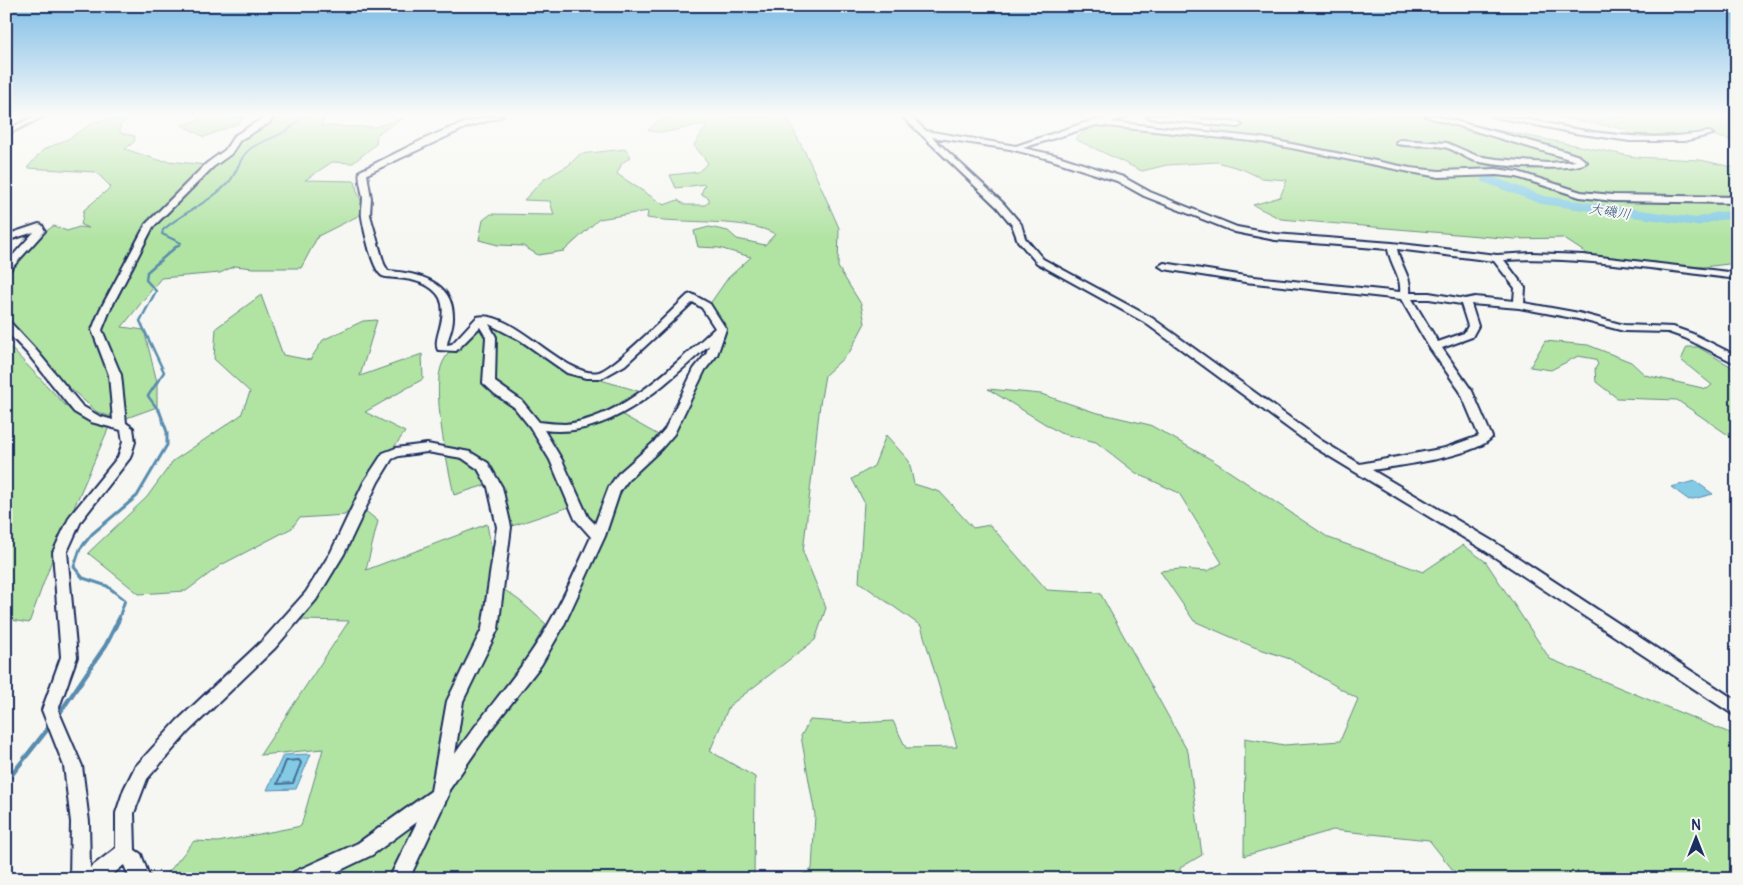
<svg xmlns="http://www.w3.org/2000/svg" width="1743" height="885" font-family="Pangolin,'Klee One',sans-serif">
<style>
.green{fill:#b1e3a3;stroke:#668980}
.water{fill:#83cae4;stroke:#598cae}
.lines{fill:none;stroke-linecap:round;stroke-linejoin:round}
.shore{stroke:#456d94;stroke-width:2}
.stream-far3{stroke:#598cae;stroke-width:2}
.stream-far2{stroke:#598cae;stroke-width:2.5}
.stream-far1{stroke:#598cae;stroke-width:3}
.stream{stroke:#598cae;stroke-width:4.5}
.river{fill:#83cae4;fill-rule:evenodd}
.minor-casing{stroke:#1b2f5e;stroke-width:4}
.minor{fill:#f6f6f2;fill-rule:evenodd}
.labels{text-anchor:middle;stroke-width:4;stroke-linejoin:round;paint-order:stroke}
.far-water-label{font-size:14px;font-style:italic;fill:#355680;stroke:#f6f6f2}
</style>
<rect width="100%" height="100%" fill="#f6f6f2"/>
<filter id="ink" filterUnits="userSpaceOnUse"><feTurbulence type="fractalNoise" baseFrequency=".02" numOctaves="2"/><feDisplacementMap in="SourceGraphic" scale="10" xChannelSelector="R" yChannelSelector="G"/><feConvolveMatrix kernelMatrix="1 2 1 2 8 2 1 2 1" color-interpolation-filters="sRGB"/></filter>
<g filter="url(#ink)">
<g class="green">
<path d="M133,116l-13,9v8l15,3 -1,6 -9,7 33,11 49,5 -11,14 37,-28 7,-14 31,-16 16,-5h39l-5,10 54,1 28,-9 -26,16 -1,10 -23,19 -21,-1 -27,18 50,1 2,10 9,21 -48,24 -17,32h-48l-18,-2 -15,7 -59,5 -39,49 22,3 13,52v25l-36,13 -24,-8 -91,-81c0,-11 -3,-40 0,-50 6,-17 33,-47 48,-55l13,5 12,-4 10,1 -8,-3 3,-15 27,-23 -15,-15 -69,-4 16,-18 25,-11 26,-17z"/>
<path d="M200,116h44l1,1 -6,6 -35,14 -22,-12 16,-5z"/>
<path d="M671,116h115l23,44 30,68 -1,39 23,37 4,19 -16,30 -24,22 -5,29 -17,148 23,56 -11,32 -86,66 -19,45 45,26 -1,102h-591l31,-38 24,1 83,-16 22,-77 -63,6 89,-134 -48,-1 25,-35 37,-76 15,12 -12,49 121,-46 11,61 22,16 26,23 -46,81 47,-56 59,-136 50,-71 -38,41 -26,47 -14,-26 -66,22 -20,-43 -38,12c-6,-29 -24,-108 -11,-133 5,-12 29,-32 38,-43l5,1 85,55 26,4 45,13 -30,17 48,27 23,-32 36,-69 -12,-27 21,-30 23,-21 -32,-9 -21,-1 -4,-16 15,-4 19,4 9,8 28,6 10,-11c-27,-16 -93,-10 -128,-16l1,-7 -49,8 -35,32 -26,4 -15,-9 -25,-1 -19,-5 4,-20 8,-6 63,1 -4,-14 -26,-1 19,-20 26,-15 11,-11 46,-5 5,8 -9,6 -5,11 47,31 14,-5 7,5h20l4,-3v-4l-8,-4 4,-10 -29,4 -6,-13 28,-3 10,-9 -14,-18 14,-21c-21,0 -39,13 -60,6l9,-8z"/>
<path d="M1201,116h228l21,7 17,1 168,33 65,3 37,8v95l-34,4 -108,-8 -32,-21 -49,1 -233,-20 -28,-14 27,-8 7,-17 -26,-2 -19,-9 -25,-7 -50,3 -25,6 -67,-32 16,-12 13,-1 109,9v-16z"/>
<path d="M1552,116h185v26l-28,-8 -72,6 -13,-11z"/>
<path d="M261,295l22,60 27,5 13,-20 40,-19 14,-1 -17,56 62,-22 1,25 -58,33 40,20 -60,83 -46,3 -7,10 -71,37 -35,26 -47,3 -51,-41 59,-56 26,-36 68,-46 9,-23 -36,-33 2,-31z"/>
<path d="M1545,341l43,4 43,17 14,13 62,14 5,-4 -31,-25 6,-13h11l39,23v71l-60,-41 -60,-2 -21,-16 -1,-13 3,-5 -3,-5 -17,-3 -27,14 -21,-3z"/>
<path d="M6,343l65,68 38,16 -53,122 -27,74 -23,-4z"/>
<path d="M988,389l53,5 53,18 56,13 62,35 117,78 94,34 40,-27 23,17 64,97 187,77v143h-277l-31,-39 -96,-10 -89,26 1,-118 39,7 56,-4 18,-42 -68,-40 -36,-12 -60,-26 -34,-50 20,-2 28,2 14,-8 -43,-70 -43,-20 -40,-31 -36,-9z"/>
<path d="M886,435l23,26 5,23 26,8 33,36 17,-3 57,65 53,3 88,159 14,103 -22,13v11h-384l16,-10 3,-54 -14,-79 9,-16 48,3 35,-2 13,27 51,-1 -36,-121 -62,-44 5,-80 -12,-23 22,-13z"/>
</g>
<g class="water">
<path d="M1695,481l18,13 -24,6 -18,-13z"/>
<path d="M311,754l-15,35 -29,1 16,-35z"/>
</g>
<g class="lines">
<path class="shore" d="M299,760l2,3 -8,20 -16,1 9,-23z"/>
<path class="stream-far3" d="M177,247l4,-4 -19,-9 1,-4c20,-18 48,-28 66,-48 9,-10 10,-25 21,-33 16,-12 37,-12 49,-30"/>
<path class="stream-far2" d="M159,411l-11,-15 16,-24 -24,-51 16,-30 -10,-11 1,-8 31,-27"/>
<path class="stream-far1" d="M118,621l7,-21 -18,-14 -24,-8 -9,-11 6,-18 12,-15 45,-38 30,-51v-13l-8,-22"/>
<g class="stream">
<path d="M57,717l49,-72 13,-26"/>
<path d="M6,782l44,-56"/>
</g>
<path class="river" d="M1488,175l56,21 152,22 21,-6 20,-1v8l-19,1 -21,6 -156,-22 -58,-22 -2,-3 2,-3z"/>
<defs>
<g id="minor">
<path d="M35,116h10l-39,19v-5z"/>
<path d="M266,116h8l-5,7 -29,17 -9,14 -18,13 -60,60 -43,83 -8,20 19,45 5,48 7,5 2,14 -5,16 -49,63 -14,31 10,105 -19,53 24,56 7,56 1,46 26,-20v-35l8,-24 11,-22 42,-46 86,-81 43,-48 25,-40 33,-70 17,-26 2,-3 13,-5 31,-4 43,8 18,11 14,24 9,40 -13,102 -35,72 -8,53c31,-45 70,-86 96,-134 15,-26 27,-55 40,-83l-16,-18 -25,-59 -20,-33 -16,-20 -19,-13 -12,-11 3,-46 -6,-10 -24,24 -18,-1c-6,-12 11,-32 2,-52 -8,-15 -29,-19 -44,-20 -5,-1 -12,0 -15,-3 -9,-8 -17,-45 -19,-58 -1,-6 1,-13 1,-19 -1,-9 -5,-19 -3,-27 38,-18 102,-56 143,-55l-36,11 -100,47 4,24 -1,17 14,49 4,7c31,2 66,11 65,47 0,10 -5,18 -6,27l5,-1 25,-27c35,-9 89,63 122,55 17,-5 73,-62 89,-77l4,-1 18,10 16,25 -9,26 -12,15 -31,64 -13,15 -33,31 -8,11 -15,45 -42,91 -22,38 -49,63 -43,62 -1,6 -39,83h-20l28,-57 -45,33 -50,24h-31l3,-7 64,-29 73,-52 16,-90 35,-72 15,-102 -9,-40 -10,-18 -16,-11 -35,-6 -28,4 -7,3 -14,23 -34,72 -28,46 -41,48 -86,83 -42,48 -13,34 1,37 6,4 9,25h-20l-6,-14 -17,14h-37l1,-57 -7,-56 -22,-56 19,-53 -8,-105 17,-36 48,-59 5,-15 -2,-12 -30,-8 -17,-10 -46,-58 -22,-23v-10l4,1 26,28 46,56 17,10 14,4 -4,-45 -17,-45 8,-20 46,-86 61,-61 18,-13 9,-14zM693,302l9,6 13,20c-40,36 -93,91 -150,96 -8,0 -17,-1 -26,-2l-17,-21 -27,-19 1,-45 -7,-13 31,16 47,33 19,5h16l23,-13zM709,345l-3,9 -12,15 -29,60 -12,14 -35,31 -9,13 -14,37 -7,-7 -26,-57 -18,-30c67,9 120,-45 165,-85z"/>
<path d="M902,116h8l16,15 90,15 68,-23 33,-7h11l-17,6 151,16 148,30 29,3 57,-2 22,3 63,20 32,3 124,2v6l-124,-2 -33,-4 -63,-20 -21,-2 -57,2 -29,-5 -148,-30 -166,-17 -73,23 32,7 68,22 27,15 87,35 38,7 117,9 105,12 34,-2 52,2 154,18v6c-77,-9 -155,-23 -233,-19l21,28 -1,15 55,10 45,12 49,2 20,7 44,22v8l-52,-26 -17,-6 -44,-1 -46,-12 -59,-11 -48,-4 7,22 -6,11 -30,11 30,43 20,46c-14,19 -95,29 -120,33l122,72 243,159v16l-253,-167 -170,-103 -170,-125 -107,-59 -19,-22 -6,-16 -15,-18zM932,137l78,12 39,10 68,22 27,15 91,36 40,8 113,9c2,15 14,28 12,43l-155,-16 -81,-13 -5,3 5,3 81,13 156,17 28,48 31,44 19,45 -34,12 -85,16 -38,-23 -170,-123 -109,-59 -18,-21 -4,-14 -18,-21zM1397,249l97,12 21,27 -1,13 -39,-4 -10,2 -36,-6h-19c2,-15 -10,-28 -13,-44zM1412,299h17l32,5 7,22 -4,7 -26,9z"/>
<path d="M1146,116h25l67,7 4,2 -4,2 -88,-9z"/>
<path d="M1425,116h12l111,30 31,10 8,6c-15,11 -96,4 -115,-2 -10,-4 -18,-11 -28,-13 -16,-3 -32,0 -47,-3l-1,-2 4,-2 47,3 30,13 20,3 51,4 28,-2z"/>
<path d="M1491,116c28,0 56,8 84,13 45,8 89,11 134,3l4,2 -29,7h-54l-55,-8z"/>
<path d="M39,224l3,1 3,6 -36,40 -3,1v-9l28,-31 -28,9v-6z"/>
</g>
</defs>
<use href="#minor" class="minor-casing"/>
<use href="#minor" class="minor"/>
</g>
</g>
<linearGradient id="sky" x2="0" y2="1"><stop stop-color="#7fbde6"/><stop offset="0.48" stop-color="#fbfbf9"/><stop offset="1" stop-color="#fbfbf9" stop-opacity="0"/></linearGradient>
<rect width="1743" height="240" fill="url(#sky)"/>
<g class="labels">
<g class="far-water-label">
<text transform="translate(1610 211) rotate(9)" y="5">大磯川</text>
</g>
</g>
<rect width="1743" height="885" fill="none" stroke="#f6f6f2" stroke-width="25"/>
<rect x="12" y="12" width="1718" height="860" fill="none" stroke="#1b2f5e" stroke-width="2" filter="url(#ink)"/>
<g transform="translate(1696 838)" stroke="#f6f6f2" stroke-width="4" paint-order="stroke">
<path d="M0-4L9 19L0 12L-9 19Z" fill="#1b2f5e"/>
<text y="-8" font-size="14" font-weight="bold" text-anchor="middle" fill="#1b2f5e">N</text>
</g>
</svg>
